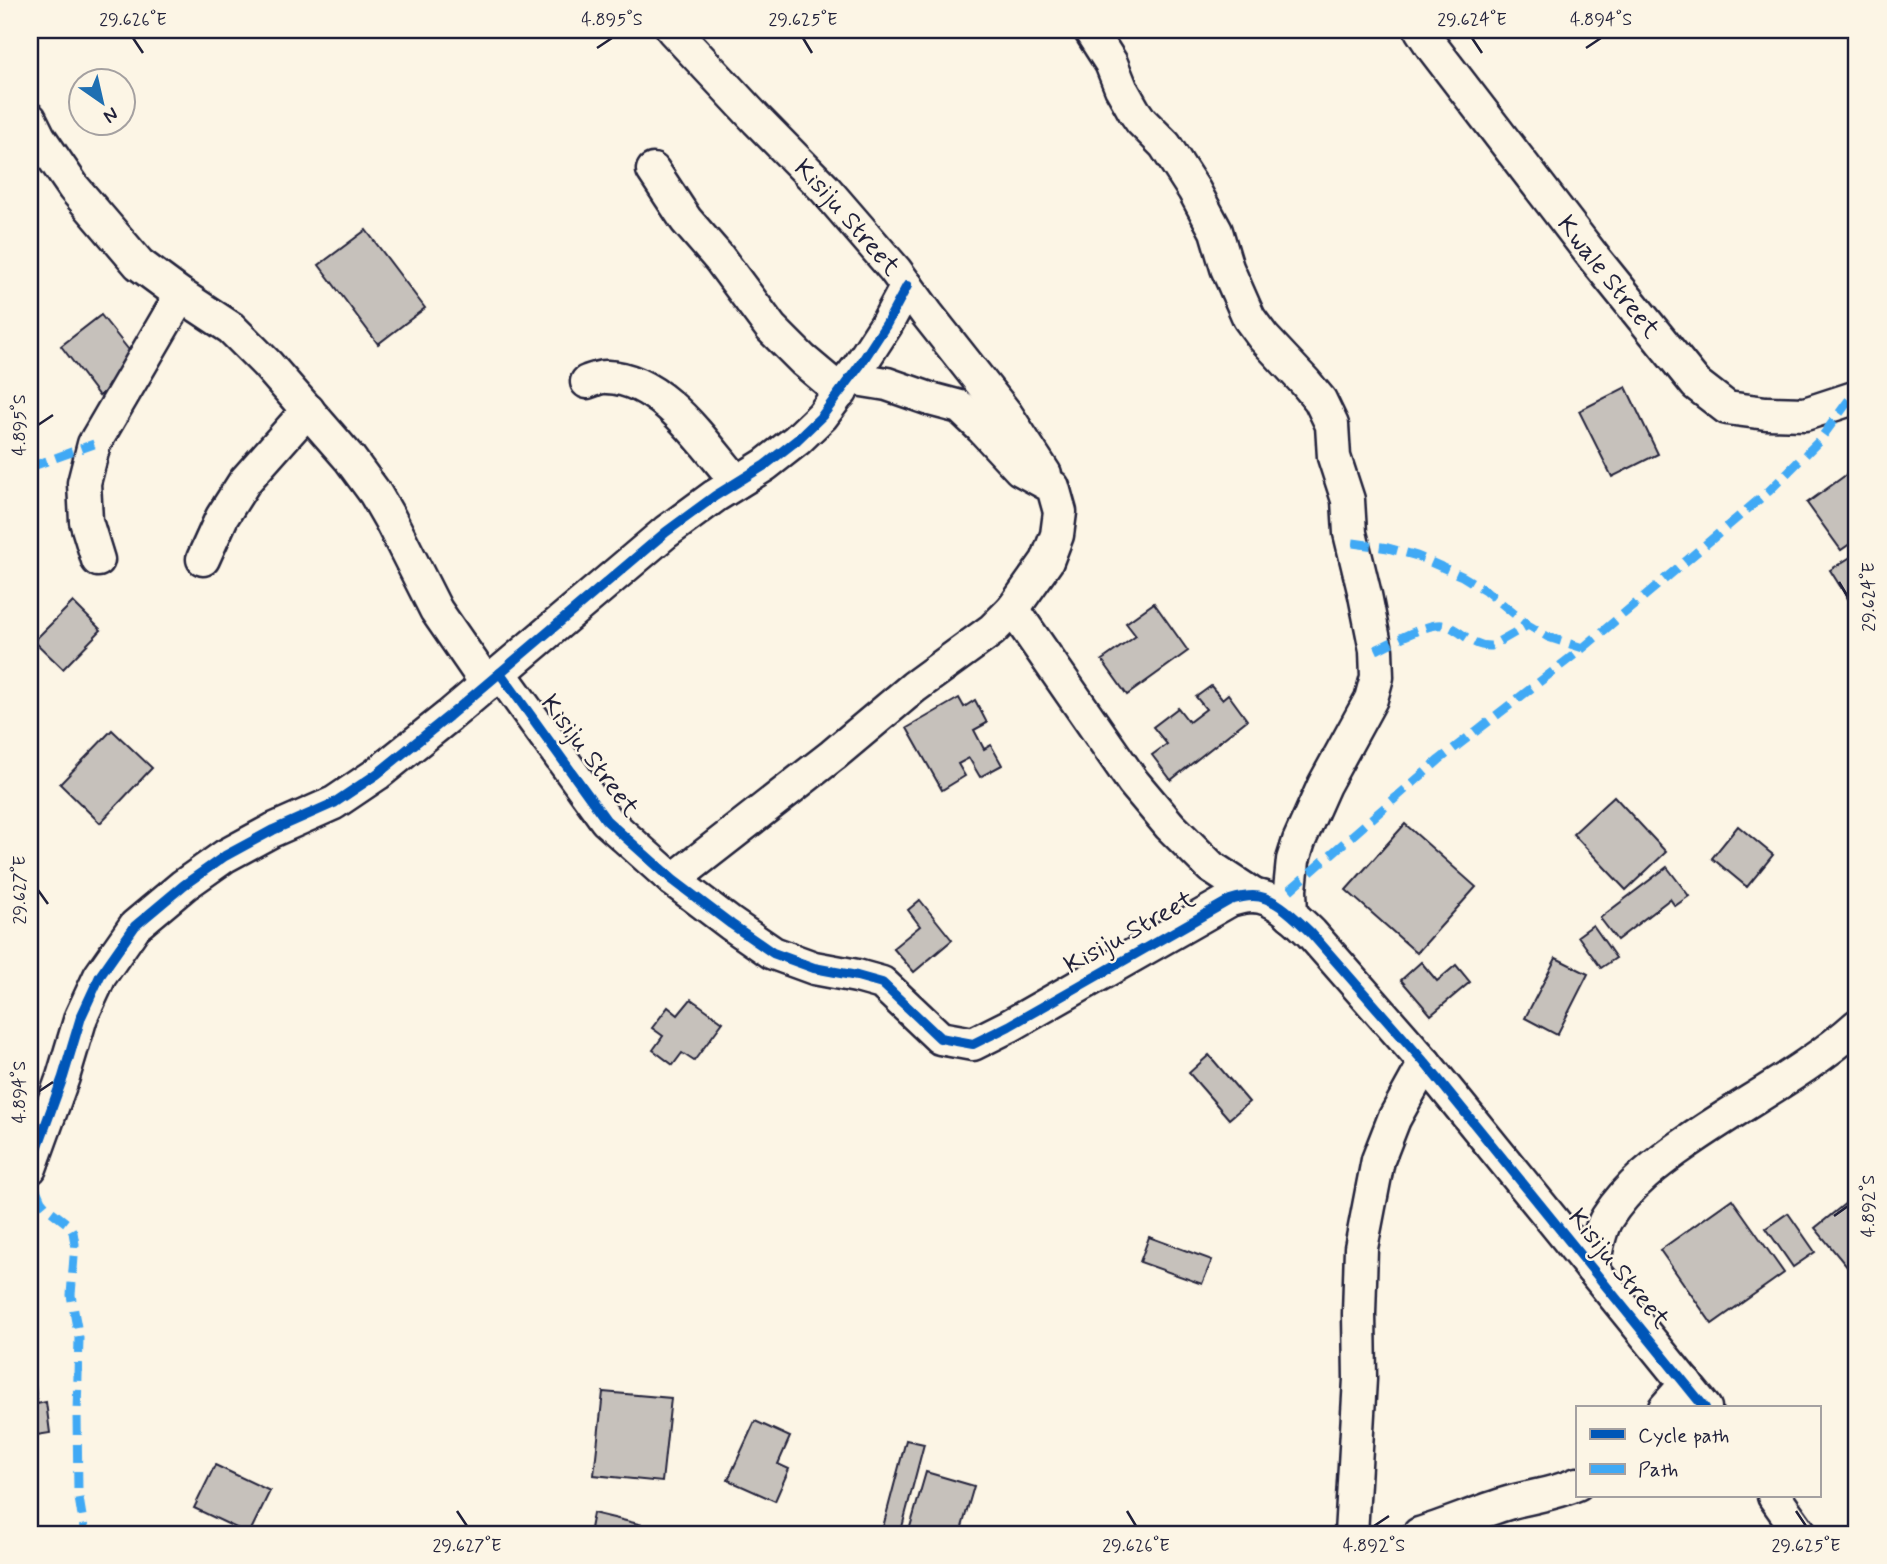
<svg xmlns="http://www.w3.org/2000/svg" width="1887" height="1564" font-family="Mynerve,sans-serif">
<style>
.building{fill:#c6c1bb;stroke:#22223b;stroke-width:2}
.lines{fill:none;stroke-linecap:round;stroke-linejoin:round}
.street-casing{stroke:#22223b;stroke-width:37}
.street{stroke:#fcf5e5;stroke-width:32}
.quiet{stroke:#3fa9f5;stroke-width:9;stroke-dasharray:18 9;stroke-linecap:butt}
.cycleway-casing{stroke:#fcf5e5;stroke-width:15}
.cycleway{stroke:#0057b8;stroke-width:10}
.ticks{fill:none;stroke:#22223b;stroke-width:2.5}
.labels{text-anchor:middle;stroke-width:5;stroke-linejoin:round;paint-order:stroke}
.street-label{font-size:26px;fill:#22223b;stroke:#fcf5e5}
.neatline{fill:none;stroke:#22223b;stroke-width:2.5}
.ticks-label{font-size:18px;text-anchor:middle;fill:#22223b}
</style>
<rect width="100%" height="100%" fill="#fcf5e5"/>
<filter id="ink" filterUnits="userSpaceOnUse"><feTurbulence type="fractalNoise" baseFrequency=".0143" numOctaves="2"/><feDisplacementMap in="SourceGraphic" scale="14" xChannelSelector="R" yChannelSelector="G"/><feConvolveMatrix kernelMatrix="1 2 1 2 8 2 1 2 1" color-interpolation-filters="sRGB"/></filter>
<g filter="url(#ink)">
<g class="building">
<path d="M366,230l59,78 -47,36 -59,-79z"/>
<path d="M101,315l39,49 -41,32 -38,-50z"/>
<path d="M1626,387l32,67 -46,23 -33,-66z"/>
<path d="M1857,467v72l-16,11 -34,-47z"/>
<path d="M1857,553v60l-27,-43z"/>
<path d="M73,602l28,28 -38,39 -29,-28z"/>
<path d="M1154,603l34,48 -61,44 -25,-35 34,-24 -10,-13z"/>
<path d="M1211,686l11,13 6,-5 19,26 -76,60 -19,-25 15,-11 -14,-17 25,-19 11,14 17,-13 -10,-12z"/>
<path d="M959,698l5,9 11,-7 12,23 -13,7 10,19 7,-4 11,20 -22,12 -11,-19 -11,6 7,12 -23,14 -35,-62z"/>
<path d="M112,730l40,38 -52,55 -40,-39z"/>
<path d="M1614,796l52,56 -40,38 -53,-56z"/>
<path d="M1405,824l71,63 -59,66 -71,-63z"/>
<path d="M1738,826l35,29 -26,32 -35,-29z"/>
<path d="M1667,867l22,29 -14,10 -5,-7 -53,41 -17,-22z"/>
<path d="M920,900l32,40 -38,32 -21,-24 27,-22 -12,-16z"/>
<path d="M1593,925l23,33 -15,10 -23,-32z"/>
<path d="M1556,958l32,16 -31,61 -32,-17z"/>
<path d="M1421,962l16,19 19,-16 14,17 -39,33 -30,-35z"/>
<path d="M691,999l32,23 -29,39 -12,-8 -9,12 -20,-15 10,-14 -11,-8 16,-21 10,8z"/>
<path d="M1209,1055l40,47 -20,17 -40,-46z"/>
<path d="M1857,1194v85l-42,-51z"/>
<path d="M1732,1199l52,74 -72,51 -52,-74z"/>
<path d="M1788,1213l27,39 -22,15 -27,-39z"/>
<path d="M1149,1237l63,23 -10,24 -62,-22z"/>
<path d="M35,1385l2,19 9,-2 4,31 -20,3v-50z"/>
<path d="M603,1392l68,6 -9,84 -68,-7z"/>
<path d="M755,1421l35,16 -12,27 11,5 -14,32 -47,-21z"/>
<path d="M906,1440l18,4 -23,87 -18,-4z"/>
<path d="M215,1465l55,26 -21,43 -55,-26z"/>
<path d="M926,1472l48,14 -14,48h-52z"/>
<path d="M593,1513l54,13 -2,8h-56z"/>
</g>
<g class="lines">
<defs>
<g id="street">
<path id="s1" d="M673,30l84,90 68,69 70,81 32,44 79,100 39,60"/>
<path d="M1090,30l21,33 10,25 13,23 7,10 24,24 29,45 22,41 11,37 22,50 14,19 42,45 15,18 12,25 2,32 14,43 2,33 15,62 11,55 1,27 -6,22 -47,86 -25,56 -6,19 -3,30 1,25"/>
<path id="s2" d="M1421,30l12,18 162,211 101,125 31,24 39,5 39,1 52,-17"/>
<path d="M30,119l9,18 35,51 65,76 42,31 50,33 36,36 83,95 25,34 15,26 46,91 51,74"/>
<path d="M653,170l33,50 33,38 52,70 32,32 38,32"/>
<path d="M587,382c6,-2 14,-6 20,-5 56,2 97,67 130,105"/>
<path d="M203,559l19,-42 23,-36 63,-71"/>
<path d="M98,560l-12,-39 -2,-38 10,-39 87,-149"/>
<path d="M1013,609l120,173 37,44 41,41 44,29"/>
<path d="M500,673l106,147 67,60 58,44 42,29 41,15 43,8 25,7 58,55 33,6 36,-18 221,-126c7,-2 16,-4 23,-4 22,0 43,23 58,37l114,130 280,345"/>
<path d="M673,880l160,-125 81,-68 78,-57 21,-21 34,-48 10,-26 3,-23 -7,-25 -33,-18 -38,-41 -22,-21 -30,-8 -43,-15 -37,-6"/>
<path d="M30,1168l33,-91 18,-60 19,-41 35,-50 49,-41 41,-29 48,-26 61,-27 43,-29 72,-58 217,-184 49,-36 50,-31 32,-25 25,-24 38,-51 26,-40 21,-39"/>
<path d="M1592,1269c4,-15 7,-39 15,-51 21,-33 51,-56 82,-77 54,-38 119,-71 168,-115"/>
<path d="M1665,1408l21,-24"/>
<path d="M1774,1496l27,38"/>
<path d="M1351,1534l9,-155 -1,-65 2,-66 17,-88 16,-41 31,-56"/>
<path d="M1419,1534c30,-9 59,-22 89,-31 24,-7 47,-9 69,-19"/>
</g>
</defs>
<use href="#street" class="street-casing"/>
<use href="#street" class="street"/>
<g class="quiet">
<path d="M30,467l64,-23"/>
<path d="M1353,543l35,5 29,8 45,20 23,14 43,35 20,12 35,11"/>
<path d="M1376,650c15,-7 51,-27 66,-25 18,2 28,22 49,21l37,-21"/>
<path d="M1290,890l149,-130 144,-112 186,-157 50,-50 30,-41"/>
<path d="M32,1164v16l9,21 6,7 22,17 4,7 2,12 -4,51 8,43 -2,75 1,79 7,42"/>
</g>
<defs>
<g id="cycleway">
<path d="M500,673l106,147 67,60 58,44 42,29 41,15 43,8 25,7 58,55 33,6 36,-18 221,-126c7,-2 16,-4 23,-4 22,0 43,23 58,37l114,130 280,345"/>
<path d="M30,1168l33,-91 18,-60 19,-41 35,-50 49,-41 41,-29 48,-26 61,-27 43,-29 72,-58 217,-184 49,-36 50,-31 32,-25 25,-24 38,-51 26,-40 21,-39"/>
</g>
</defs>
<use href="#cycleway" class="cycleway-casing"/>
<use href="#cycleway" class="cycleway"/>
</g>
</g>
<path class="ticks" d="M133,38l10,15M803,38l9,15M1472,38l10,15M597,48l15,-10M1586,48l15,-10M38,425l15,-10M1839,582l9,15M38,890l10,14M38,1092l15,-10M1834,1216l14,-10M457,1511l10,15M1127,1511l9,15M1796,1511l10,15M1374,1526l15,-10"/>
<g class="labels">
<g class="street-label">
<text dy="9" stroke="none"><textPath href="#s1" startOffset="256">Kisiju Street</textPath></text>
<text dy="9" stroke="none"><textPath href="#s2" startOffset="310">Kwale Street</textPath></text>
<text transform="translate(591 755) rotate(53)" y="9">Kisiju Street</text>
<text transform="translate(1129 931) rotate(-29)" y="9">Kisiju Street</text>
<text transform="translate(1620 1268) rotate(51)" y="9">Kisiju Street</text>
</g>
</g>
<rect width="1887" height="1564" fill="none" stroke="#fcf5e5" stroke-width="77"/>
<rect x="1576" y="1406" width="245" height="91" fill="#fcf5e5" stroke="#a5a1a1" stroke-width="2"/>
<rect x="1590" y="1429" width="35" height="10" fill="#0057b8" stroke="#a5a1a1" stroke-width="2"/>
<text x="1638" y="1442" font-size="21" fill="#22223b">Cycle path</text>
<rect x="1590" y="1464" width="35" height="10" fill="#3fa9f5" stroke="#a5a1a1" stroke-width="2"/>
<text x="1638" y="1476" font-size="21" fill="#22223b">Path</text>
<g transform="translate(102 102) rotate(146)"><circle r="33" fill="#fcf5e5" stroke="#a5a1a1" stroke-width="2"/>
<path d="M0-5L12 26L0 18L-12 26Z" fill="#1f6fb2"/>
<text y="-10" font-size="19" font-weight="bold" text-anchor="middle" fill="#22223b">N</text>
</g>
<rect x="38" y="38" width="1810" height="1488" class="neatline"/>
<g class="ticks-label">
<text x="133" y="25">29.626°E</text>
<text x="612" y="25">4.895°S</text>
<text x="803" y="25">29.625°E</text>
<text x="1472" y="25">29.624°E</text>
<text x="1601" y="25">4.894°S</text>
<text transform="translate(19 425) rotate(-90)" y="6">4.895°S</text>
<text transform="translate(1868 597) rotate(-90)" y="6">29.624°E</text>
<text transform="translate(19 890) rotate(-90)" y="6">29.627°E</text>
<text transform="translate(19 1092) rotate(-90)" y="6">4.894°S</text>
<text transform="translate(1868 1206) rotate(-90)" y="6">4.892°S</text>
<text x="467" y="1551">29.627°E</text>
<text x="1136" y="1551">29.626°E</text>
<text x="1374" y="1551">4.892°S</text>
<text x="1806" y="1551">29.625°E</text>
</g>
</svg>
